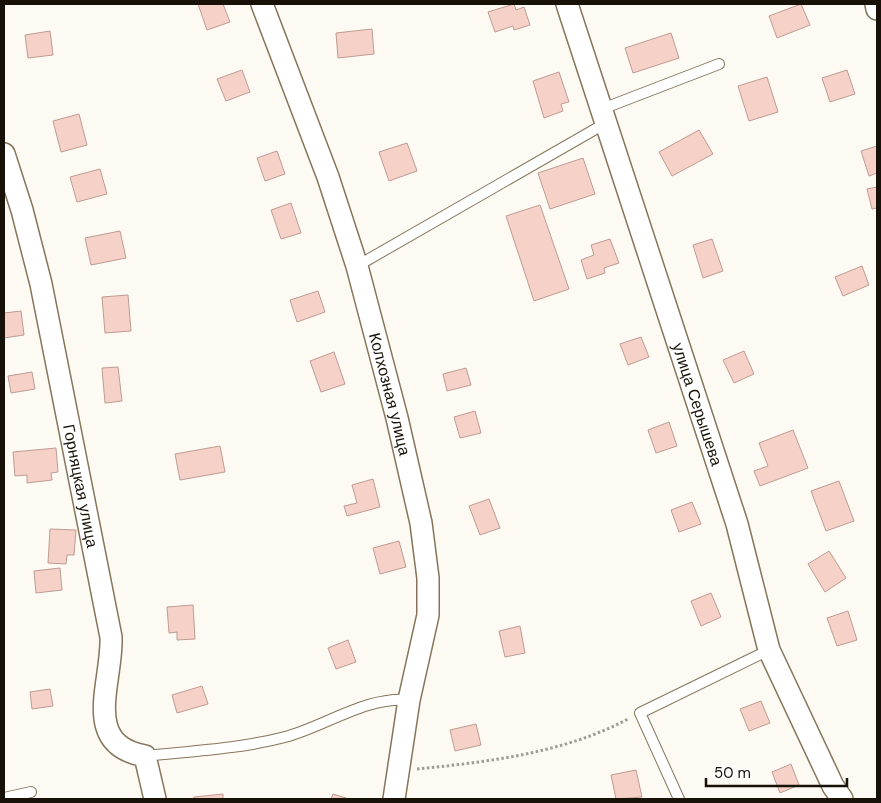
<svg xmlns="http://www.w3.org/2000/svg" width="881" height="803" font-family="'DM Sans',sans-serif">
<style>
.building{fill:#f5d1c7;stroke:#bf9c93}
.lines{fill:none;stroke-linecap:round;stroke-linejoin:round}
.service-casing{stroke:#86755b;stroke-width:12}
.minor-casing{stroke:#86755b;stroke-width:24}
.path{stroke:#a19c94;stroke-width:3;stroke-dasharray:2.5 2.5;stroke-linecap:butt}
.service{stroke:#fff;stroke-width:10}
.minor{stroke:#fff;stroke-width:21}
.labels{text-anchor:middle;stroke-width:4.5;stroke-linejoin:round;paint-order:stroke}
.street-label{font-size:16px;fill:#181107;stroke:#fff}
</style>
<rect width="100%" height="100%" fill="#fdf9f3"/>
<g class="building">
<path d="M198,4h25l7,18 -23,8z"/>
<path d="M514,4l2,6 8,-3 6,18 -16,5 -1,-4 -18,6 -7,-20z"/>
<path d="M801,4l9,21 -33,13 -8,-22z"/>
<path d="M372,29l2,25 -36,4 -2,-25z"/>
<path d="M50,31l3,24 -25,3 -3,-23z"/>
<path d="M671,33l8,25 -46,15 -8,-25z"/>
<path d="M242,70l8,22 -24,9 -9,-22z"/>
<path d="M847,70l8,24 -25,8 -8,-24z"/>
<path d="M559,72l10,30 -8,2 2,7 -19,7 -11,-37z"/>
<path d="M767,77l11,35 -29,9 -11,-35z"/>
<path d="M79,114l8,31 -26,7 -8,-31z"/>
<path d="M699,130l14,24 -41,22 -13,-24z"/>
<path d="M407,143l10,28 -28,10 -10,-29z"/>
<path d="M877,146v27l-8,3 -8,-25z"/>
<path d="M277,151l8,23 -20,7 -8,-23z"/>
<path d="M583,158l12,36 -45,15 -12,-36z"/>
<path d="M100,169l7,25 -30,8 -7,-25z"/>
<path d="M877,187v21l-5,1 -5,-20z"/>
<path d="M291,203l10,30 -20,6 -10,-29z"/>
<path d="M540,205l29,84 -35,12 -28,-85z"/>
<path d="M120,231l6,27 -35,7 -6,-27z"/>
<path d="M610,239l9,24 -15,5 1,5 -18,6 -6,-19 13,-5 -3,-10z"/>
<path d="M712,239l11,32 -20,7 -10,-33z"/>
<path d="M862,266l7,19 -26,11 -8,-19z"/>
<path d="M318,291l7,21 -28,10 -7,-22z"/>
<path d="M128,295l3,36 -26,2 -3,-36z"/>
<path d="M21,311l3,24 -20,3v-25z"/>
<path d="M641,337l8,20 -21,8 -8,-21z"/>
<path d="M744,351l10,23 -20,9 -11,-23z"/>
<path d="M334,352l11,32 -24,8 -11,-31z"/>
<path d="M118,367l4,34 -17,2 -3,-35z"/>
<path d="M466,368l5,17 -24,6 -4,-17z"/>
<path d="M32,372l3,17 -24,4 -3,-17z"/>
<path d="M475,411l6,22 -21,5 -6,-21z"/>
<path d="M669,422l8,24 -21,7 -8,-23z"/>
<path d="M793,430l15,38 -48,18 -6,-15 14,-5 -9,-23z"/>
<path d="M220,446l5,26 -45,8 -5,-26z"/>
<path d="M56,448l2,24 -7,1 1,7 -25,3v-8l-12,1 -2,-24z"/>
<path d="M373,479l7,28 -33,9 -3,-10 13,-3 -5,-18z"/>
<path d="M839,481l15,40 -28,10 -15,-40z"/>
<path d="M489,499l11,29 -20,7 -11,-29z"/>
<path d="M692,502l9,22 -22,8 -8,-22z"/>
<path d="M50,529l26,1 -2,25h-7l-1,9 -18,-1z"/>
<path d="M399,541l7,26 -26,7 -7,-26z"/>
<path d="M829,551l17,27 -21,14 -17,-28z"/>
<path d="M60,568l2,22 -26,3 -2,-22z"/>
<path d="M711,593l10,24 -20,9 -10,-25z"/>
<path d="M193,605l2,34 -18,1v-8l-8,1 -2,-26z"/>
<path d="M848,611l9,29 -20,6 -10,-28z"/>
<path d="M520,626l5,27 -20,4 -6,-26z"/>
<path d="M348,640l8,22 -20,7 -8,-21z"/>
<path d="M202,686l6,18 -31,9 -5,-18z"/>
<path d="M50,689l3,17 -21,3 -2,-17z"/>
<path d="M761,701l9,22 -21,8 -9,-22z"/>
<path d="M476,724l5,21 -26,6 -5,-21z"/>
<path d="M791,764l8,21 -19,8 -8,-21z"/>
<path d="M636,770l6,27 -26,2 -5,-24z"/>
<path d="M223,794v5h-29v-2z"/>
<path d="M333,794l16,5h-18z"/>
</g>
<g class="lines">
<defs>
<g id="service">
<path d="M602,109l117,-45"/>
<path d="M357,266l249,-143"/>
<path d="M145,756c47,-5 94,-7 140,-19 41,-11 81,-41 124,-37"/>
<path d="M4,798l27,-6"/>
<path d="M679,799l-39,-86 129,-63"/>
</g>
<g id="minor">
<path id="s1" d="M262,4l66,173 29,89 40,152 24,105 7,55v37l-19,85 -15,99"/>
<path id="s2" d="M567,4l170,520 32,126 64,136 9,13"/>
<path d="M876,4l1,5"/>
<path id="s3" d="M4,154l18,56 19,74 70,353c2,45 -31,107 34,119l10,43"/>
</g>
</defs>
<use href="#service" class="service-casing"/>
<use href="#minor" class="minor-casing"/>
<path class="path" d="M417,769c71,-7 147,-16 211,-50"/>
<use href="#service" class="service"/>
<use href="#minor" class="minor"/>
</g>
<g class="labels">
<g class="street-label">
<text dy="6" stroke="none"><textPath href="#s1" startOffset="411">Колхозная улица</textPath></text>
<text dy="6" stroke="none"><textPath href="#s2" startOffset="421">улица Серышева</textPath></text>
<text dy="6" stroke="none"><textPath href="#s3" startOffset="341">Горняцкая улица</textPath></text>
</g>
</g>
<rect width="881" height="803" fill="none" stroke="#181107" stroke-width="10"/>
<path d="M706 778v8h141v-8" fill="none" stroke="#181107" stroke-width="2.5"/>
<text x="714" y="778" font-size="15" fill="#181107" stroke="#ffffff" stroke-width="4" paint-order="stroke">50 m</text>
</svg>
